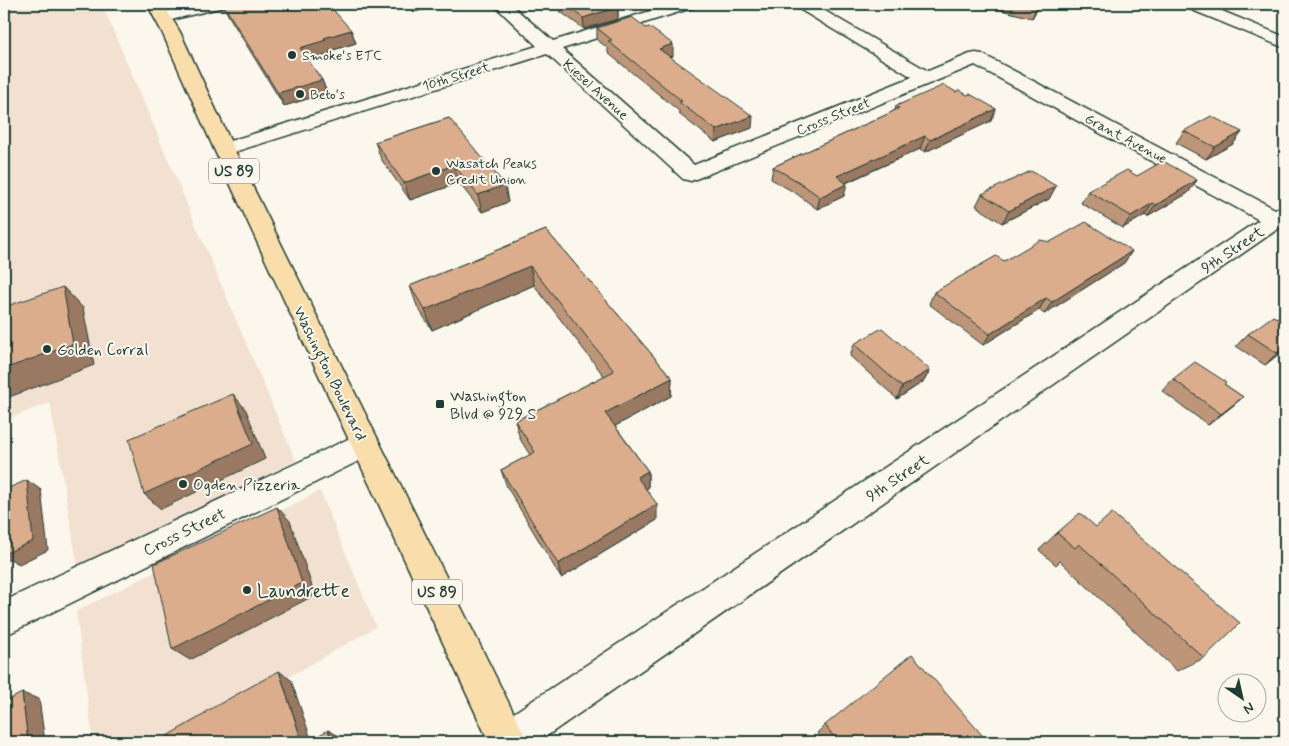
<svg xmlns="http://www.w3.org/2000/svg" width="1289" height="746" font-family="Mynerve,sans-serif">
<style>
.built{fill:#f2e1d0}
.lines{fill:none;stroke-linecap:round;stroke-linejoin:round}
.minor-casing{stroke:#1f3d34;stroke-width:3}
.major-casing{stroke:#1f3d34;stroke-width:3}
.minor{fill:#fbf7ec;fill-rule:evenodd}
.major{fill:#f9deab;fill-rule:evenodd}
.wall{fill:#bd9579;stroke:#1f3d34}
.shaded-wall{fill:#9a7963;stroke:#1f3d34}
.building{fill:#dcad8d;stroke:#1f3d34}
.poi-dot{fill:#1f3d34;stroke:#fbf7ec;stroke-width:2}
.labels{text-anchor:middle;stroke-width:4;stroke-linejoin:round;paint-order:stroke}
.far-poi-label{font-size:14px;fill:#1f3d34;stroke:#fbf7ec;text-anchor:start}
.far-street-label{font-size:14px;fill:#1f3d34;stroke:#fbf7ec}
.shield{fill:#fbf7ec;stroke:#61756b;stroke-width:1}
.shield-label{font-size:15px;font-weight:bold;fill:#1f3d34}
.street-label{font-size:16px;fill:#1f3d34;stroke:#fbf7ec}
.poi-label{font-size:16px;fill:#1f3d34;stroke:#fbf7ec;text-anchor:start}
.near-poi-label{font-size:19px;fill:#1f3d34;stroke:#fbf7ec;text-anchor:start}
</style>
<rect width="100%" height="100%" fill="#fbf7ec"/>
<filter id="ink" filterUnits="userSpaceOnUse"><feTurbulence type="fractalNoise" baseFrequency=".02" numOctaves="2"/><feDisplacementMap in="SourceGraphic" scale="10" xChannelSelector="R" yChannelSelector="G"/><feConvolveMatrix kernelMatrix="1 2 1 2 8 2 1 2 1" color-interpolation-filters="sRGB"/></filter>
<g filter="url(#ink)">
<g class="built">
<path d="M4,4h98l194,457 -218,107 -28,-165 -46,17z"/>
<path d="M320,491l56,136 -200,115h-83l-17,-131z"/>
</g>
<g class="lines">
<defs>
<g id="minor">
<path d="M198,4h27l-2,3 -60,15 -6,-1 -2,-4 2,-4z"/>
<path d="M493,4h17l43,37 120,-37h24l-2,3 -133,42 132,116 218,-88 -116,-70 -2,-3h19l115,67 42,-17 6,-1 6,1 293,155 10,-3v18l-747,518h-48l-1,-2 5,-14 765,-506 -284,-155 -284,116 -8,-2 -136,-125 -316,99 -7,2 -7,-2 -3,-4 3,-4 320,-99z"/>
<path d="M1183,4h22l80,33v11l-100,-41z"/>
<path d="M365,431l10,4 5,9 -5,9 -371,183v-35z"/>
</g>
<path id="major" d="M147,4h16l17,28 54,117 294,593h-39l-275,-593 -52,-117z"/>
</defs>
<use href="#minor" class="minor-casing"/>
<use href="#major" class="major-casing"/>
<use href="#minor" class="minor"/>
<use href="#major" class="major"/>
</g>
<g class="wall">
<path d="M223,4l128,26 5,13 -26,8 1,3 -23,6 14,20 5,13 -43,13 -56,-91z"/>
<path d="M406,4h35v1l-27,7z"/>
<path d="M550,4h63l5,3v12l-34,10z"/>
<path d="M978,4h62l-8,14z"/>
<path d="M597,28l76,28 -3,1 82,71 -37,14 -36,-28v-3l-71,-58v-5l-11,-8z"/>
<path d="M956,92l40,17 -5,12 -66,31 -5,-3 -74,34 -2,13 -27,13 -20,-15 -26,-15 2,-12 117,-54 5,-3 1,-4z"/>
<path d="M449,118l59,84 -26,10 -23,-29 -49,17 -29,-41 -6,-17z"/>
<path d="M1184,131l58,1 -9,12 -27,15 -30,-16z"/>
<path d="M1137,176l60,4 -9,13 -41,24 -2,-2 -22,13 -42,-25 7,-12z"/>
<path d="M1056,186l-7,13 -47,24 -26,-17 6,-12z"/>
<path d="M546,230l126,148 -1,18 -56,30 33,45v17l-2,1 11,31 -96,58 -54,-91 -6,-17 29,-15 -10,-16 -5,-18 89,-45 -70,-91 -102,45 -15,-24 -7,-20z"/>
<path d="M1050,242l82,9 -8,12 -80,51 -5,-4 -56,35 -54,-41 5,-12 70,-31z"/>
<path d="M1285,312v37l-20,16 -29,-19 12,-12 29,-16z"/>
<path d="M854,344l76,26 -6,11 -27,18 -47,-43z"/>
<path d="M1173,379l51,5 19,13 -13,11 -22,17 -46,-34z"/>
<path d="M1096,527l108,131 -27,13 -117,-110 -4,4 -17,-15 18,-17z"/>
<path d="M825,725l163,17h-164l-7,-9z"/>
</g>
<g class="shaded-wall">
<path d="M412,4h29v1l-27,7z"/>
<path d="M1038,4h2l-8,14z"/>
<path d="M618,7v12l-34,10 -1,-11z"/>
<path d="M351,30l5,13 -26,8 1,3 -26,7 -5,-13 24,-10z"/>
<path d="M673,44v12l-14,5v-12z"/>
<path d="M322,80l5,13 -43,13 -6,-13z"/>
<path d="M996,109l-5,12 -66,31 5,-12z"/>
<path d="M753,116l-1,12 -37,14 1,-12z"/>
<path d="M1242,132l-9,12 -27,15 9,-12z"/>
<path d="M925,136l-5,13 -86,39 3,-12z"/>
<path d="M454,165l5,18 -49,17 -6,-17z"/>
<path d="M1197,180l-9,13 -41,24 9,-12z"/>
<path d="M847,184l-3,12 -27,13 3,-12z"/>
<path d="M505,185l3,17 -26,10 -4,-17z"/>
<path d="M1056,186l-7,13 -47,24 7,-12z"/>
<path d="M1153,203l-8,12 -22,13 8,-12z"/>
<path d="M1132,251l-8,12 -80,51 8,-12z"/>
<path d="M530,266l4,19 -102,45 -7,-20z"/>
<path d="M63,287l20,21 11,57 -90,34v-30z"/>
<path d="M1046,298l-7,12 -56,35 7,-11z"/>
<path d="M1285,347v2l-20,16 12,-12z"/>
<path d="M930,370l-6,11 -27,18 5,-12z"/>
<path d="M672,378l-1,18 -65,35 -1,-18z"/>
<path d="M233,394l13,16 19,49 -104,50 -17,-15z"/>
<path d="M1243,397l-13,11 -22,17 13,-11z"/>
<path d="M648,471v17l-10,6 -1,-17z"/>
<path d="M27,480l14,10 7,60 -29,14 -9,-5 -6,3v-14z"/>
<path d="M657,504v16l-96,58 -3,-14z"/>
<path d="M277,507l13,14 25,74 -125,65 -18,-11z"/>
<path d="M279,671l12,9 21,62h-10z"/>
<path d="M22,693l17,6 6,43h-17z"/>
<path d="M4,698l11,4 -11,6z"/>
<path d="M328,730l11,6 2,6h-9z"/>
</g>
<g class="building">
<path d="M223,4h105l23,26 -27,8 2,2 -26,8 22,32 -44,13z"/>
<path d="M564,4h49l5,3 -35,11z"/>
<path d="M632,17l14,11 3,-1 24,17 -14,5 94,67 -37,14 -37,-28 3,-1 -74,-60 4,-1 -15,-12z"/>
<path d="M944,85l12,7 3,-2 8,5 3,-1 26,15 -66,31 -5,-4 -88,40 10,8 -27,13 -21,-15 -26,-15 117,-54 9,-5 -3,-2z"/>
<path d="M1211,116l31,16 -27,15 -31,-16z"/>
<path d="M449,118l56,67 -27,10 -24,-30 -50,18 -29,-41z"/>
<path d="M1163,161l34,19 -41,25 -3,-2 -22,13 -43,-25 39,-21 10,6z"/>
<path d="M1031,171l25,15 -47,25 -27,-17z"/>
<path d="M1086,222l46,29 -80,51 -6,-4 -56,36 -56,-42 62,-36 8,5 36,-21 10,2z"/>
<path d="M546,230l126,148 -67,35 43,58 -11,6 20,27 -99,60 -57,-94 34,-18 -20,-31 99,-50 -84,-105 -105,44 -15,-24z"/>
<path d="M63,287l10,57 -69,25v-62z"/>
<path d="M1285,312v35l-8,6 -29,-19 25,-18 4,2z"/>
<path d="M882,328l48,42 -28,17 -48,-43z"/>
<path d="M1195,362l31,20 -2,2 19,13 -22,17 -48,-35z"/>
<path d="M233,394l20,50 -109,50 -15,-55z"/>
<path d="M27,480l6,61 -29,13v-64z"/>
<path d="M277,507l25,76 -130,66 -18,-85z"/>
<path d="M1080,513l16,14 16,-14 128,110 -36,35 -125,-114 -4,4 -18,-15z"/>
<path d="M912,654l76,88h-150l-13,-17z"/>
<path d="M279,671l23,71h-133l-2,-6 38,-22v-2z"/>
<path d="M22,693l6,49h-24v-40z"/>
<path d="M328,730l4,12h-25z"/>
</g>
</g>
<g class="poi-dot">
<circle cx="292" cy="55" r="5"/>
<circle cx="300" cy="94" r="5"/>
<circle cx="436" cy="171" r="5"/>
<circle cx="47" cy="349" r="5"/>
<rect x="435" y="399" width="10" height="10" rx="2.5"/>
<circle cx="183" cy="484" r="5"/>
<circle cx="247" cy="590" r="5"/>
</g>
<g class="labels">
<g class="far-poi-label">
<text x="302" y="60">Smoke's ETC</text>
<text x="310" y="99">Beto's</text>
<text x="446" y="168">Wasatch Peaks<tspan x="446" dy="16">Credit Union</tspan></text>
</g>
<g class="far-street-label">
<text transform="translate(456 76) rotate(-17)" y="5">10th Street</text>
<text transform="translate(596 89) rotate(42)" y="5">Kiesel Avenue</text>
<text transform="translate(833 116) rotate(-22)" y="5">Cross Street</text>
<text transform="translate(1126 138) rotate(28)" y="5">Grant Avenue</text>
</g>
<g class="shield">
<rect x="209" y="158.5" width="50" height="25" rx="4"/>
<rect x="412" y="579.5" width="50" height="25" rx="4"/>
</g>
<g class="shield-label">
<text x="234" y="176">US 89</text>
<text x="437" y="597">US 89</text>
</g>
<g class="street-label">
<text transform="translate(1232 249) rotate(-34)" y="6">9th Street</text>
<text transform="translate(331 373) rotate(64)" y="6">Washington Boulevard</text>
<text transform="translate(897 477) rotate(-34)" y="6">9th Street</text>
<text transform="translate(184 531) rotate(-26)" y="6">Cross Street</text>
</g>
<g class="poi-label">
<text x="57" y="355">Golden Corral</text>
<text x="450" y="401">Washington<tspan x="450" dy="18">Blvd @ 929 S</tspan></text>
<text x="193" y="490">Ogden Pizzeria</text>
</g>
<g class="near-poi-label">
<text x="257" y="597">Laundrette</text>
</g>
</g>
<rect width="1289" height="746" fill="none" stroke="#fbf7ec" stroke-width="20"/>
<rect x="10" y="10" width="1269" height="726" fill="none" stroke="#1f3d34" stroke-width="2" filter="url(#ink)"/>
<g transform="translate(1242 698) rotate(146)"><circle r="24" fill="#fbf7ec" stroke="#a3ada2"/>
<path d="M0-4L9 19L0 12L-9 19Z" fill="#1f3d34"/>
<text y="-8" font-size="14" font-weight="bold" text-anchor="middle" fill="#1f3d34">N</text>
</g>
</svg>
